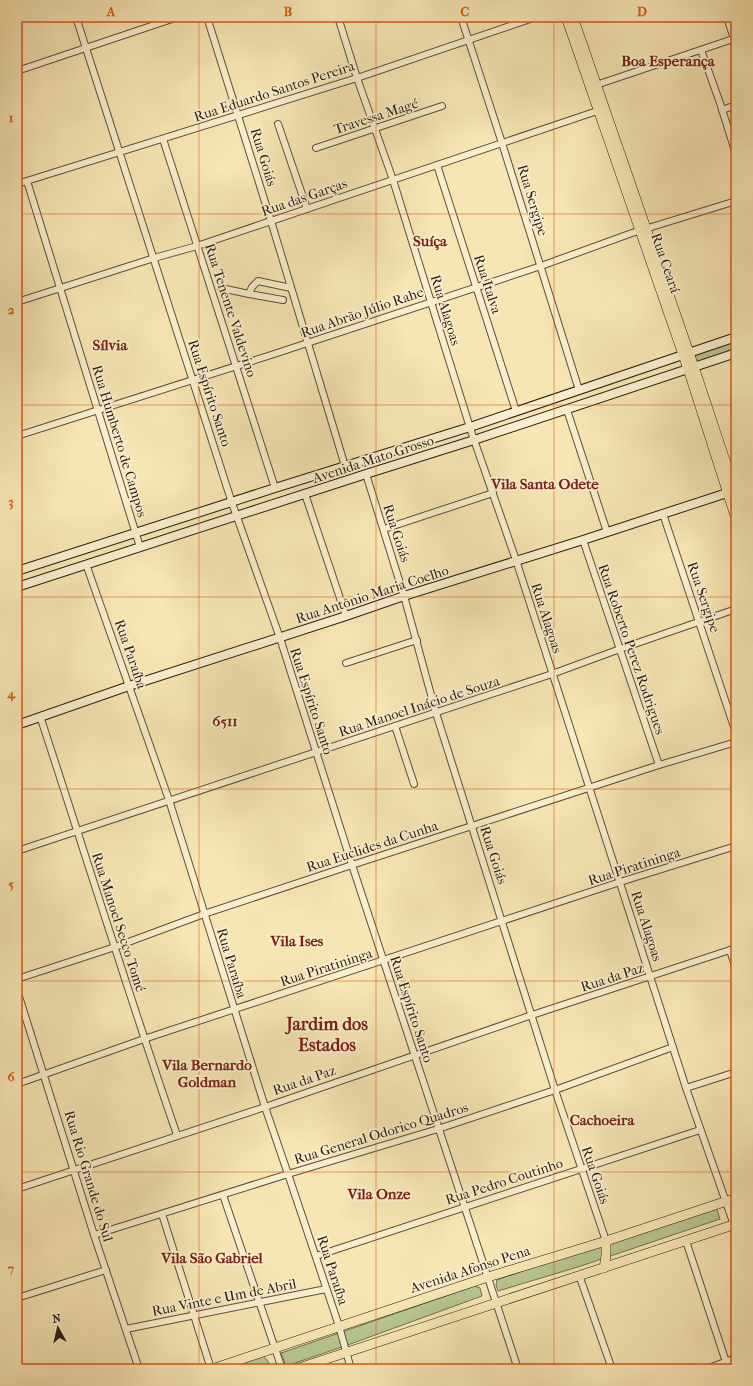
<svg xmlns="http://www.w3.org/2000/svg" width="753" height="1386" font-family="'IM FELL French Canon',serif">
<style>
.green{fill:#b7c690;stroke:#707152}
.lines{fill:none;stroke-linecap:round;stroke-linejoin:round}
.street-casing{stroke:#5d4e3b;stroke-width:8}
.secondary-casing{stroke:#2a1c13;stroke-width:10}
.primary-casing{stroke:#2a1c13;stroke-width:10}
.street{stroke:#f9efce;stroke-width:6}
.secondary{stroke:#f9efce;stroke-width:8}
.primary{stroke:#f6e6b3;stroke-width:9}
.grid{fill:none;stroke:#de560c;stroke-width:1;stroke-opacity:0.55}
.labels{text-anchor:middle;stroke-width:3.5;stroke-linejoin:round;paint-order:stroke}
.street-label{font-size:14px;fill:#2a1c13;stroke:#f9efce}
.neighbourhood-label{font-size:15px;font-weight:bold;fill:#7a1f14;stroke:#f9efce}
.district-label{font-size:18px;font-weight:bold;fill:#7a1f14;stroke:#f9efce}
.neatline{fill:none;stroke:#de560c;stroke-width:1.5}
.grid-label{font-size:13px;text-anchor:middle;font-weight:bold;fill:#de560c}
</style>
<rect width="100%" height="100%" fill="#f6e6b3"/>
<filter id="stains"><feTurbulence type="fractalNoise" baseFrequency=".005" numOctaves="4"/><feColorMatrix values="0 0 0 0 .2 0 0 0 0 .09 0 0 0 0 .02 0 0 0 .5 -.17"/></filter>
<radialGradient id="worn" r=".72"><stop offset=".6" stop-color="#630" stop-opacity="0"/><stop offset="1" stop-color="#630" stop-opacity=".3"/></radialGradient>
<g class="green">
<path d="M736,341v9l-41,13 -3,-7z"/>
<path d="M716,1206l4,13 -139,47 -83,25 -2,-6 1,-5 50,-18z"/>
<path d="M475,1286l5,2 2,8 -137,50 -59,20 -5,-13z"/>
<path d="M263,1356c5,4 7,7 5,13h-43z"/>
</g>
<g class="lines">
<defs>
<g id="street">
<path d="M76,17l156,486 48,135 72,227 166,504"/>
<path d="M207,17l64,204 74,245"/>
<path d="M338,17l19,61 36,102 79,254 44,126 170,528 48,137"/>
<path d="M461,17l41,126 77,247"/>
<path d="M727,17l9,28"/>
<path d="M701,50l19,53 16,51"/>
<path d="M17,71l161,-54"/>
<path d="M593,86l143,-48"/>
<path d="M722,110l14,-5"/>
<path d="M278,124l29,85"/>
<path d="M163,139l112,349"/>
<path d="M316,148l126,-42"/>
<path d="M437,165l79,246"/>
<path d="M27,181l113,366"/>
<path d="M17,184l340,-106 179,-61"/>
<path d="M221,288l28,6"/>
<path d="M283,300l-34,-6 3,-7 6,-6 33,7"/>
<path d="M17,302l137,-44 43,-12 403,-136"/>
<path d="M567,410l40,122"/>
<path d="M17,436l254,-81 270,-89 91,-33 104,-32"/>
<path d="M366,474l38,122 32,117 119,377 51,151"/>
<path d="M305,494l41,122"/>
<path d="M663,514l73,219"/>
<path d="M384,529l109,-36"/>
<path d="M583,540l76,225"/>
<path d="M86,564l83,236 96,307 23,67 51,152 12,43"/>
<path d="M346,663l71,-23"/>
<path d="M40,716c46,140 89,280 137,419"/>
<path d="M395,726l19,58"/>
<path d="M17,851l535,-177 68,-25 116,-40"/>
<path d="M730,950l6,19"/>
<path d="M17,979l98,-32 89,-33 148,-49 307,-100 77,-23"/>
<path d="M17,990l77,245 45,134"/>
<path d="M17,1084l127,-45 476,-157 116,-36"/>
<path d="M686,1088l50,-16"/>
<path d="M17,1189l248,-82 267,-92 204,-67"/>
<path d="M223,1195l59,174"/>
<path d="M162,1214l49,155"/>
<path d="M94,1235l194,-61 150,-45 117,-39 118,-43"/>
<path d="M686,1241l40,121"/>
<path d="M316,1256l384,-126"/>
<path d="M579,1275l33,94"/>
<path d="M17,1298l89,-28"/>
<path d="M126,1329l200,-40"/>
<path d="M706,1369l30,-11"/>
</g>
<g id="secondary">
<path d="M17,571l258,-83 195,-61 266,-90"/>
<path d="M17,587l349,-113 108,-34 262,-87"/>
<path d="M17,725l112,-39 217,-70 58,-20 179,-56 150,-49"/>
</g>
<g id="primary">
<path d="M566,17l122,352 48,150"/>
<path d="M573,17l121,350 42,126"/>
<path d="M604,1268l2,-12v-15"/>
<path d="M212,1369l276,-92 118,-36 130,-43"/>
<path d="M296,1369l440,-145"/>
</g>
</defs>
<use href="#street" class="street-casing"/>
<use href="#secondary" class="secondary-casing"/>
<use href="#primary" class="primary-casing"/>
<use href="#street" class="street"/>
<use href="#secondary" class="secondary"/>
<use href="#primary" class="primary"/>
</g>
<path class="grid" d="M199,17v1352M376,17v1352M554,17v1352M17,214h719M17,405h719M17,597h719M17,789h719M17,981h719M17,1172h719"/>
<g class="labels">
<g class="street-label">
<text transform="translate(274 91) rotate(-18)" y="5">Rua Eduardo Santos Pereira</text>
<text transform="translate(376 116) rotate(-18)" y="5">Travessa Magé</text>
<text transform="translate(264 157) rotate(73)" y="5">Rua Goiás</text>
<text transform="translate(304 197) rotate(-19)" y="5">Rua das Garças</text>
<text transform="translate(533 200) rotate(73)" y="5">Rua Sergipe</text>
<text transform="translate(666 263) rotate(71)" y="5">Rua Ceará</text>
<text transform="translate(488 284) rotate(72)" y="5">Rua Italva</text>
<text transform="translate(231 310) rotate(72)" y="5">Rua Tenente Valdevino</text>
<text transform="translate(446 310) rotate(73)" y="5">Rua Alagoas</text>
<text transform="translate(362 312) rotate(-19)" y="5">Rua Abrão Júlio Rahe</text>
<text transform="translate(210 393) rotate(72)" y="5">Rua Espírito Santo</text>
<text transform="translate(120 441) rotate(73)" y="5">Rua Humberto de Campos</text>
<text transform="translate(373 459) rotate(-18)" y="5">Avenida Mato Grosso</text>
<text transform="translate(397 533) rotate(72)" y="5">Rua Goiás</text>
<text transform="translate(372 594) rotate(-18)" y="5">Rua Antônio Maria Coelho</text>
<text transform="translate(704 597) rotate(71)" y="5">Rua Sergipe</text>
<text transform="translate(547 618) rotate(72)" y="5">Rua Alagoas</text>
<text transform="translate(632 649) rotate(71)" y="5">Rua Roberto Perez Rodrigues</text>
<text transform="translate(131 654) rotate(71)" y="5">Rua Paraíba</text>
<text transform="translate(312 701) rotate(72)" y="5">Rua Espírito Santo</text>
<text transform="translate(419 706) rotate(-18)" y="5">Rua Manoel Inácio de Souza</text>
<text transform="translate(372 846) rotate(-18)" y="5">Rua Euclides da Cunha</text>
<text transform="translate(494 855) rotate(72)" y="5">Rua Goiás</text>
<text transform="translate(634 866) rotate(-18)" y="5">Rua Piratininga</text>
<text transform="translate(119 922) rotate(72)" y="5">Rua Manoel Secco Tomé</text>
<text transform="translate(647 926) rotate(72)" y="5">Rua Alagoas</text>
<text transform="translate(232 963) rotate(73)" y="5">Rua Paraíba</text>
<text transform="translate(326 967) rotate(-18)" y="5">Rua Piratininga</text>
<text transform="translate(612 977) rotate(-18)" y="5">Rua da Paz</text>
<text transform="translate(412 1009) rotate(72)" y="5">Rua Espírito Santo</text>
<text transform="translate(304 1080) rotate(-19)" y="5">Rua da Paz</text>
<text transform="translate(381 1133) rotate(-17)" y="5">Rua General Odorico Quadros</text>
<text transform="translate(596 1175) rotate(71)" y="5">Rua Goiás</text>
<text transform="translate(89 1176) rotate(73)" y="5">Rua Rio Grande do Sul</text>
<text transform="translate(504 1181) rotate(-18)" y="5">Rua Pedro Coutinho</text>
<text transform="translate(470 1269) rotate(-18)" y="5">Avenida Afonso Pena</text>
<text transform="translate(333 1270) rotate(72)" y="5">Rua Paraíba</text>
<text transform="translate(224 1297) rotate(-11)" y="5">Rua Vinte e Um de Abril</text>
</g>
<g class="neighbourhood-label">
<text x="668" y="66">Boa Esperança</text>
<text x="430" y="246">Suíça</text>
<text x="110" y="350">Sílvia</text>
<text x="545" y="489">Vila Santa Odete</text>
<text x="225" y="726">6511</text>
<text x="297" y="946">Vila Ises</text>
<text x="207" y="1070">Vila Bernardo<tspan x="207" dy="17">Goldman</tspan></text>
<text x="602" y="1125">Cachoeira</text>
<text x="379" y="1199">Vila Onze</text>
<text x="212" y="1263">Vila São Gabriel</text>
</g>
<g class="district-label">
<text x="327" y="1030">Jardim dos<tspan x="327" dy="21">Estados</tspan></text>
</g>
</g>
<rect width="753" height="1386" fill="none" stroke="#f6e6b3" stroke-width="44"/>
<g transform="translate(58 1328) rotate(352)" stroke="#f9efce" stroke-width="3" paint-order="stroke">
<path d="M0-3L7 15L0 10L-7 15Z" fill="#2a1c13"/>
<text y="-6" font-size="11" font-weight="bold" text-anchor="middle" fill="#2a1c13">N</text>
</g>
<rect x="22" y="22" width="709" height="1342" class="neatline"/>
<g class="grid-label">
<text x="111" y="16">A</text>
<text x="288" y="16">B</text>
<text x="465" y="16">C</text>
<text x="642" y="16">D</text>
<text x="11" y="122">1</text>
<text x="11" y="314">2</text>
<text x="11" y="506">3</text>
<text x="11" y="698">4</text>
<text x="11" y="889">5</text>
<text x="11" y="1081">6</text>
<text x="11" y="1273">7</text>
</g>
<rect width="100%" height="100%" filter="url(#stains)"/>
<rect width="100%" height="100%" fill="url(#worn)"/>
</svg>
